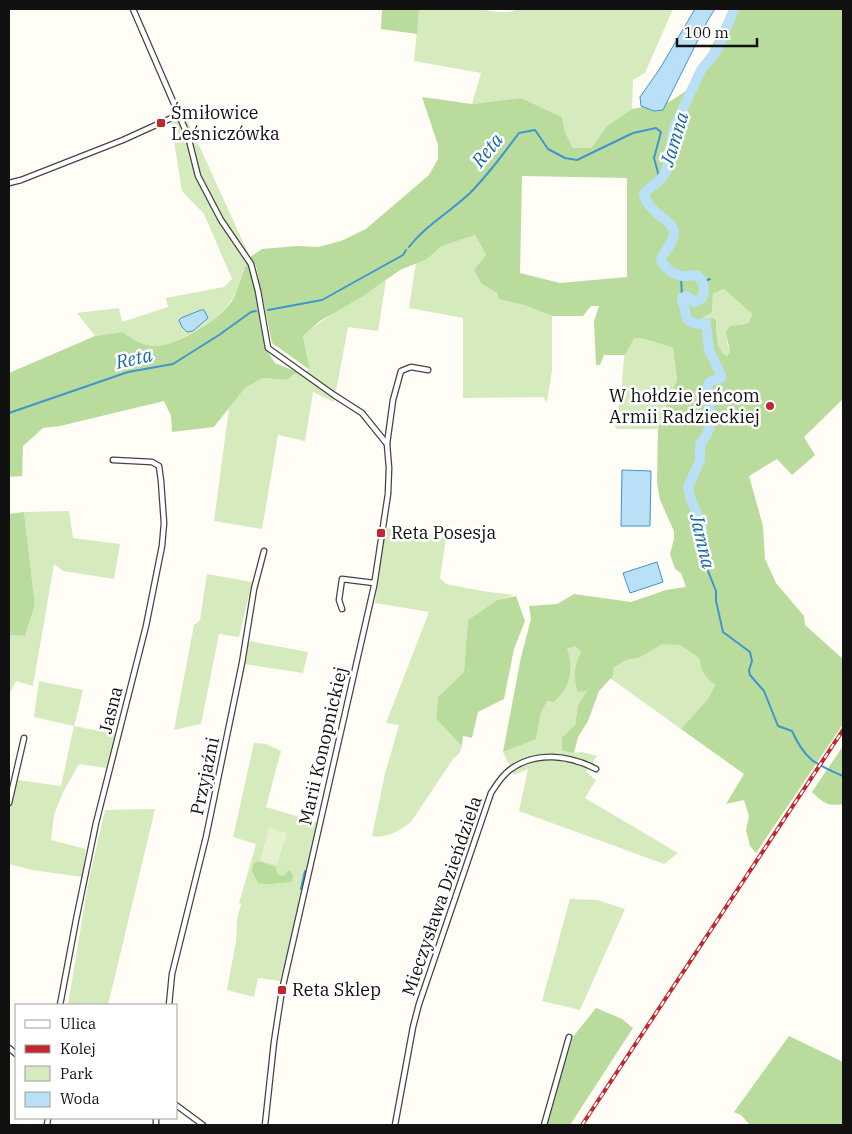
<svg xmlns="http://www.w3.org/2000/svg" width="852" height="1134" font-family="'IBM Plex Serif',serif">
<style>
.green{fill:#d5ebbd}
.forest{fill:#b9dc9c;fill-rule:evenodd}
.pitch{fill:#e6f2cf}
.water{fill:#b9e0f7;stroke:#3f96cf}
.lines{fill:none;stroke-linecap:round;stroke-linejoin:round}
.stream{stroke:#3f96cf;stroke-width:2}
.river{stroke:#b9e0f7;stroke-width:10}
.street-casing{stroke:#444;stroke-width:7}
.street{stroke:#fff;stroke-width:4.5}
.rail-casing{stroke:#c4262e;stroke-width:4}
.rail{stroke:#fff;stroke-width:2;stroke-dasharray:5.5;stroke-linecap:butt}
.poi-dot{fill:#c4262e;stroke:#fff;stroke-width:2}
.labels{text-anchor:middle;stroke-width:5;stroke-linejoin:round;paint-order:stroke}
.poi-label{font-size:18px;fill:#111;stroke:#fff;text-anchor:start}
.street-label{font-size:18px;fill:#111;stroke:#fff}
.water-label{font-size:19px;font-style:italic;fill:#1768a6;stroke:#fff}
</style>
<rect width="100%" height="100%" fill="#fffdf5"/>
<g class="green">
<path d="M419,9c20,0 40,-2 60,0 12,1 26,7 38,0h156l-28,64 -12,7 -1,29 -25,17 -16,22h-18l-8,-16 -3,-15 -41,-19 -49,6 9,-31 -67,-12z"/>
<path d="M186,117l64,140 -1,7 -3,1c-5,12 -8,26 -15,36 -10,18 -57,47 -78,45 -12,-1 -21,-8 -31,-14l-27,4 -18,-23 42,-5 3,14 46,-15 -2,-9 58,-11 8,-8 -28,-65 -22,-23 -11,-68z"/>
<path d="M475,235l11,20 -4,29 15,9 3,6 24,6 28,11v54l-5,32 -4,-5 -80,1v-80l-54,-10 7,-45 11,-4 15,-13z"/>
<path d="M386,280l-8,51 -30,-4 -14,75 -21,-10 -8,49 -27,-6 -16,94 -48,-8 15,-113 16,-20 18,-10 24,2 10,-8 13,-2 -7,-34c25,-22 55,-37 83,-56z"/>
<path d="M724,289l28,25 -3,9 -10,1 -12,18 3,10 -3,4c-12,-7 -10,-24 -11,-36h-9l-6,-2 11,-6 1,-18z"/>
<path d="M633,338l12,1 28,9 4,32 -10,23 -9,26h-40l-3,-2 7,-42 2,-28z"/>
<path d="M69,511l4,27 47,6 -6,35 -51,-8 -9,-7 -21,122 -17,-5 -7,14v-60l16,1 10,-31 -11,-93z"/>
<path d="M386,528l60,10 -6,40 6,6 36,7 32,4 -17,5 -29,20 -4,52 -26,25 -2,22 26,27 -3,8 -6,5 -42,63c-10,8 -25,17 -39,14l13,-62 14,-49 -13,-2 43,-111 -54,-9z"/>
<path d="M207,574l45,8 -13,55 -20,-3 -18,90 -27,6 20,-105 6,-5z"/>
<path d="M249,641l59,11 -5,21 -58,-9z"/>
<path d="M662,643l18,2 19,13 3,13 5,7 8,7 -7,14 -27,30 -71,-51 3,-2 1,-9 13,-7 12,-2z"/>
<path d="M575,646l6,8 7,37 -10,14 -3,20 -13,12 12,16 8,-1 15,4 -11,16 10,8 -11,18 93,55 -14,11 -145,-53 9,-42 -14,6 -11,-23 12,-6 25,-31 7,-14 7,1c19,-15 14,-31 13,-53z"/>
<path d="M39,681l44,9 -9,36 41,8 -9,34 -27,-4 -16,28 -9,23 -3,25 35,9 -4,28 -50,-7 -23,-6v-53l9,-31 43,6 13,-60 -40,-9z"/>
<path d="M254,743l12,1 15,7 -15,56 54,16 -40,158 -22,-3 -4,19 -27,-7 9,-49 1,-22 4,-15 -2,-1 17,-59 -23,-7z"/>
<path d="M155,809l-47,196h-40l20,-121 17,-74z"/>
<path d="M570,899l27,1 28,9 -45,101 -38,-9z"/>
</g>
<g class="forest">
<path d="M382,9h37l-2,25 -36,-5z"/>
<path d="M730,9h113v390l-39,38 11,18 -23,20 -15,-16 -28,17 14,50 2,33 11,24 28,33 1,9 38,34v65l-87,129 -6,-7 -4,-16 3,-14 -5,-16 -18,4 18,-30 -63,-45 27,-30 7,-14 -8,-7 -5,-7 -3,-13 -19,-13 -18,-1 -23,14 -12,2 -13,7 -1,9 -14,15 -11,30 -10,16 -4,16 -12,-3v-13l13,-12 3,-20 9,-14 -9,1c-5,-12 -4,-28 3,-39l-6,-7 -8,3c7,19 3,40 -13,53l-7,-1 -7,14 -4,24 -33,13 18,-95 10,-38 -2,-13 28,-2 17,-10 57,8 35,-12 20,-3 -5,-14 -6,-4 -5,-15 4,-15v-8l-14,-31 -3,-17 1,-54 9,-26 10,-23 -4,-32 -28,-9 -11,-1 -9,17h-21l-4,10h-4l-2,-44 5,-15h-8l-8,10h-31l-28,-11 -25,-6 -2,-6 -15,-9 -8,-14 12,-15 -11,-20 -33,11 -15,13 -27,11 -40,28 -40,23 -17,15 7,34 -38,-27 -16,-77 -6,-9 12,-8 35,-3 21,1 23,-6 25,-12 63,-54 9,-16v-14l-16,-48 50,7 49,-6 41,19 3,15 8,16h18l16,-22 25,-17 37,-7 17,-11 23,-39zM522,176l105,2v99l-67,6 -40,-10zM724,289l28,25 -3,9 -19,3 -4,6 4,20 -3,4c-12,-7 -10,-24 -11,-36l-3,-2 -6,2 -5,-2 10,-6 1,-18z"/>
<path d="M249,264l11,51 5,32 10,16 22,9 -10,8 -24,-2 -18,10 -31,39 -42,5 -1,-16 -7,-15 -104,25 -17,2 -20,18 -1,30 -13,1v-104l86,-37 27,-4c10,6 19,13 31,14 21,2 68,-27 79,-45 6,-11 9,-24 14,-36z"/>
<path d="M24,512l11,93 -10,31 -16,-1v-121z"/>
<path d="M516,596l9,25 -11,28 -10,50 -26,13 -6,26 -9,-2 -1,10 -26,-27 2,-22 26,-25 4,-52 29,-20z"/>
<path d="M843,746v58c-15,3 -21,-2 -31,-12z"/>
<path d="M259,861l17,6 1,7 4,2 4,-1 3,-5c6,3 5,6 4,12 -12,0 -22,4 -34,1l-6,-12 1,-7z"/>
<path d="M596,1008l26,11 11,9 -63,97h-23l26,-88z"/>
<path d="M789,1036l54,26v63h-93l-9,-10 -7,-3z"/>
</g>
<path class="pitch" d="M269,828l18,5 -10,32 -17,-4z"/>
<g class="water">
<path d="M695,9h20l-7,11 -45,90 -9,1 -13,-5 -1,-9 19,-27z"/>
<path d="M201,310h3l4,8 -15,13 -6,1 -5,-5 -3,-7 2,-2z"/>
<path d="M622,470l29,1 -1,55h-29z"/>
<path d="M657,562l6,20 -33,11 -7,-20z"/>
</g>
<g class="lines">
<g class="stream">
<path d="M409,247c17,-22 41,-35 61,-54 18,-18 34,-40 49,-60l16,-3 13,19 17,9 12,2 56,-27 23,-5 5,4 -7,26 6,22"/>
<path d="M681,276l1,22"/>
<path d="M703,282l7,-3"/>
<path d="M268,310l54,-10 81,-45 3,-5"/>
<path d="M9,413l119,-41 45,-8 46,-29 32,-23 5,-1"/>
<path d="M703,546v6l5,19 8,20v10l7,31 27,20 2,9 -3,9 1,5 14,16 14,35 14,5c13,29 23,33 51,45"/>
<path d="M698,549l5,-3"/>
<path d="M301,889l4,-18"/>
</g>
<path class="river" d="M703,546l-1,-19 -12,-30 -2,-10 12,-27v-16l7,-10 5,-13 -5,-23 1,-14 3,-3 10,-3v-3l-12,-25 -3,-27c-4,0 -9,2 -13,0 -10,-3 -6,-15 -11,-22v-3l4,-2 9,6 7,-4c4,-8 2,-21 -8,-23 -4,0 -8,2 -12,1 -8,-1 -19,-9 -21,-17 3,-7 10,-13 12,-21 7,-18 -25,-22 -29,-44l6,-6 10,-8 6,-8 8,-44 27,-58 17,-21 16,-40"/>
<defs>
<g id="street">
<path d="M133,9l55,127 10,40 23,44 30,44 7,27 10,57 66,47 28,18 25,31 2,24 -1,26 -14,92 -92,404 -8,52 -9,83"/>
<path d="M9,183l12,-3 102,-40 55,-25"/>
<path d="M387,444l6,-44 8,-29 10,-4 17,3"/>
<path d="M342,609l-3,-9 3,-21 32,4"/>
<path d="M9,803l15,-65"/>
<path d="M60,1005l16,-85 20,-97 50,-197 16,-80 2,-23 -3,-42 -2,-15 -7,-4 -39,-2"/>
<path d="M169,1005l3,-31 34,-137 36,-174 12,-74 10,-38"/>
<path d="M9,1048l7,6"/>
<path d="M176,1105l27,20"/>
<path d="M47,1125l1,-7"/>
<path d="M156,1125v-7"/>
<path d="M395,1125l18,-98 6,-23 72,-211c6,-9 11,-18 20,-24 25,-18 58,-14 85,0"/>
<path d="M544,1125l25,-88"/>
</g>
</defs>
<use href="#street" class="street-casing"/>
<use href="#street" class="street"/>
<defs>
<path id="rail" d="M582,1125l261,-395"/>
</defs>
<use href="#rail" class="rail-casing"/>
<use href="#rail" class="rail"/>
</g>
<g class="poi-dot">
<rect x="156" y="118" width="10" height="10" rx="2.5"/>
<circle cx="770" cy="406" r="5"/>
<rect x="376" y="528" width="10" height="10" rx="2.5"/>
<rect x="277" y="985" width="10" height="10" rx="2.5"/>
</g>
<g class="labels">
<g class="poi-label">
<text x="171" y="119">Śmiłowice<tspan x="171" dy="21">Leśniczówka</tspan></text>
<text x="760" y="402" text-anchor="end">W hołdzie jeńcom<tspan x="760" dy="21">Armii Radzieckiej</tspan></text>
<text x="391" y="539">Reta Posesja</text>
<text x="292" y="996">Reta Sklep</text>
</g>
<g class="street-label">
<text transform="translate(111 710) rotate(-76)" y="6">Jasna</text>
<text transform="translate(323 746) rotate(-77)" y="6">Marii Konopnickiej</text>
<text transform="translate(205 776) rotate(-78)" y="6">Przyjaźni</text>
<text transform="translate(442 896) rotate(-71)" y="6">Mieczysława Dzieńdziela</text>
</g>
<g class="water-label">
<text transform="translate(674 139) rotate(-73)" y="7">Jamna</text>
<text transform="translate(487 150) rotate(-51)" y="7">Reta</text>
<text transform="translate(134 358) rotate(-13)" y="7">Reta</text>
<text transform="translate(703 541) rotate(77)" y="7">Jamna</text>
</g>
</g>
<rect width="852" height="1134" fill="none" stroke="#111111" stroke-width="20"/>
<rect x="15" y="1004" width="162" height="115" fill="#ffffff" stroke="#a0a0a0"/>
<rect x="25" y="1020" width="25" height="8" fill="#ffffff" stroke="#a0a0a0"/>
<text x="60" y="1029" font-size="15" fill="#111111">Ulica</text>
<rect x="25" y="1045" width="25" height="8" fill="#c4262e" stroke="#a0a0a0"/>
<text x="60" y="1054" font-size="15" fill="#111111">Kolej</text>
<rect x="25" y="1066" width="25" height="15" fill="#d5ebbd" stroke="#a0a0a0"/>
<text x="60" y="1079" font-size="15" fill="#111111">Park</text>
<rect x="25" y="1092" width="25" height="15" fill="#b9e0f7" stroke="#a0a0a0"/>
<text x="60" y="1104" font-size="15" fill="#111111">Woda</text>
<path d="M677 38v8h80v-8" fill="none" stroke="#111111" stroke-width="2.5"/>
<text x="684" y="38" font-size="15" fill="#111111" stroke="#ffffff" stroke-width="4" paint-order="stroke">100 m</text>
</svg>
